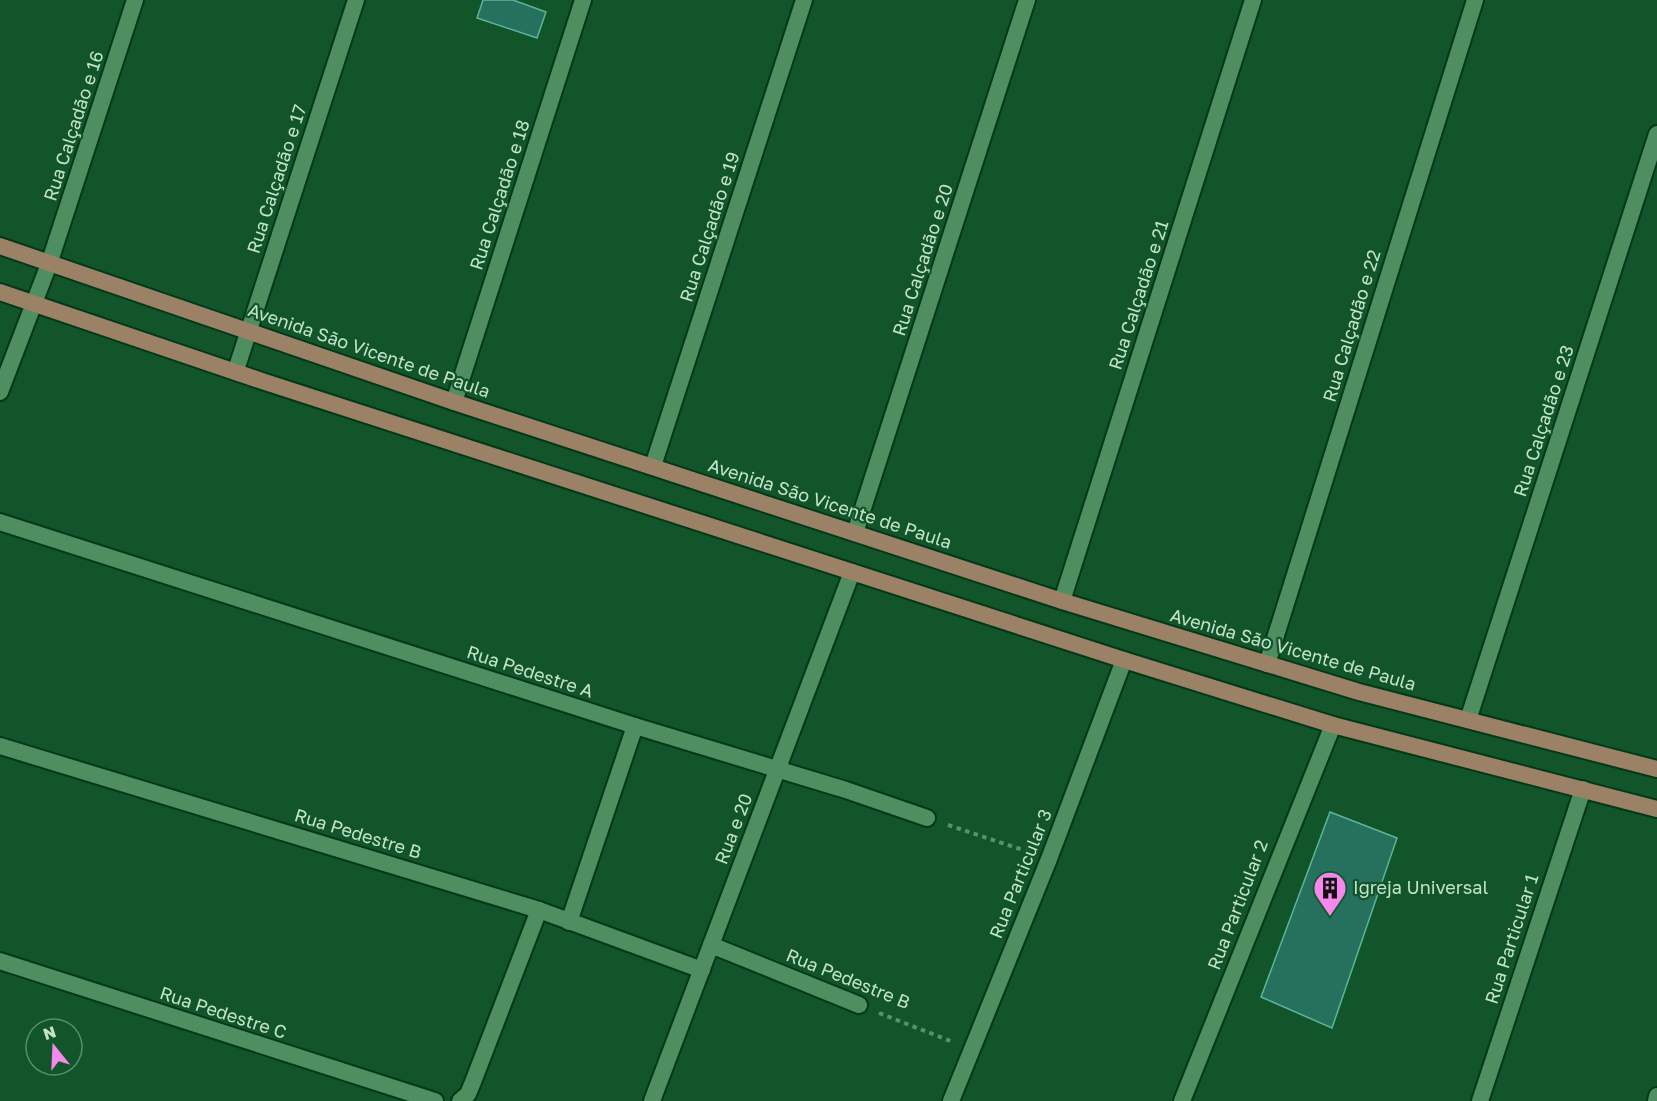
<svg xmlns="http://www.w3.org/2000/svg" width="1657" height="1101" font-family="'Golos Text',sans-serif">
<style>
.building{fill:#25715d;stroke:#5bb59a;stroke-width:1.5}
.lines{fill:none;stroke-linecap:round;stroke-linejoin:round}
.minor-casing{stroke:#033818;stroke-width:20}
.primary-casing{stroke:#033818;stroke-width:20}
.path{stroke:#5b906d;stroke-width:4;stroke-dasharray:4.5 4.5;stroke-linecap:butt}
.minor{stroke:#4f8e60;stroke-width:16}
.primary{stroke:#9b8267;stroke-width:16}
.labels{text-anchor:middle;stroke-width:4.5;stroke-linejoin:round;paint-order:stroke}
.street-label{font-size:18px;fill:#c3e3ca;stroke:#12552b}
.poi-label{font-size:18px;fill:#c3e3ca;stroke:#12552b;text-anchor:start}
</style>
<rect width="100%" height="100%" fill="#12552b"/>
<g class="building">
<path d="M483,0h30l33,12 -9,26 -60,-20z"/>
<path d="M1330,812l67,26 -65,190 -71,-31z"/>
</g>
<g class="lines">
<defs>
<g id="minor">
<path d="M236,370l120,-370"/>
<path d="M0,392l49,-128 86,-264"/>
<path d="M454,402l129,-402"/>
<path d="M653,466l151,-466"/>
<path d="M0,522l635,204 211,64 81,28"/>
<path d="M855,533l172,-533"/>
<path d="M1062,601l191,-601"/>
<path d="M1267,664l208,-664"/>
<path d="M1468,720l189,-586"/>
<path d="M0,746l539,164 163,60"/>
<path d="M569,922l66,-196"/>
<path d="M711,945l148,60"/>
<path d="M0,961l435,140"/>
<path d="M460,1101l8,-7 5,-12 66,-172"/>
<path d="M652,1101l200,-529"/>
<path d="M951,1101l98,-242 75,-199"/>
<path d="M1182,1101l151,-376"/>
<path d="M1480,1101l103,-312"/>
<path d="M1656,1101l1,-5"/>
</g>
<g id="primary">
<path d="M0,246l454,156 608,199 297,91 298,77"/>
<path d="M0,292l265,90 859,278 209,65 324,84"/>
</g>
</defs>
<use href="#minor" class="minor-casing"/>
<use href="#primary" class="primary-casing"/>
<g class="path">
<path d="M948,825l81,27"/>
<path d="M879,1013l74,29"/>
</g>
<use href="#minor" class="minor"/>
<use href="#primary" class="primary"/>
</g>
<defs>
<symbol id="building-pin" viewBox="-11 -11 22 30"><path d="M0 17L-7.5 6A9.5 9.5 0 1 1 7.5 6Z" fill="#f788eb" stroke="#12552b"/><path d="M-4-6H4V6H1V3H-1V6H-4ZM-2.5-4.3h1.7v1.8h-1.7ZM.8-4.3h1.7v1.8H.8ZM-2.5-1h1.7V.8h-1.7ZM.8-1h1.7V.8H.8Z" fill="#111"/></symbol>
</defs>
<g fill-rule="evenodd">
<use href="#building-pin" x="1311" y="869" width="38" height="52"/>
</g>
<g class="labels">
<g class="street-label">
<text transform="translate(74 126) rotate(-72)" y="6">Rua Calçadão e 16</text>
<text transform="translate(277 179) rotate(-72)" y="6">Rua Calçadão e 17</text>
<text transform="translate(500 195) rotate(-72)" y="6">Rua Calçadão e 18</text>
<text transform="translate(710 227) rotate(-72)" y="6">Rua Calçadão e 19</text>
<text transform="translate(923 260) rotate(-72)" y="6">Rua Calçadão e 20</text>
<text transform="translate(1139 295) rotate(-72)" y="6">Rua Calçadão e 21</text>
<text transform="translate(1352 326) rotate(-73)" y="6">Rua Calçadão e 22</text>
<text transform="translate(369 351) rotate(19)" y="6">Avenida São Vicente de Paula</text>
<text transform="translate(1544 421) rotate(-72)" y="6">Rua Calçadão e 23</text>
<text transform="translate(830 504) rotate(18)" y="6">Avenida São Vicente de Paula</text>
<text transform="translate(1293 650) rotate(16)" y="6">Avenida São Vicente de Paula</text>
<text transform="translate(530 672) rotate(18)" y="6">Rua Pedestre A</text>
<text transform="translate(734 829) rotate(-69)" y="6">Rua e 20</text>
<text transform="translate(358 834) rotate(17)" y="6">Rua Pedestre B</text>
<text transform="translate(1021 874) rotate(-68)" y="6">Rua Particular 3</text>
<text transform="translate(1238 905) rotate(-69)" y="6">Rua Particular 2</text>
<text transform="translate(1512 939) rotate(-72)" y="6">Rua Particular 1</text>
<text transform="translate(848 979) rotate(22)" y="6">Rua Pedestre B</text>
<text transform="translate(223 1013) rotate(18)" y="6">Rua Pedestre C</text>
</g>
<g class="poi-label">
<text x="1353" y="894">Igreja Universal</text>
</g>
</g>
<g transform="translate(54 1047) rotate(342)"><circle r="28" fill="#12552b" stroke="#598e6b" stroke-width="1.5"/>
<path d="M0-4.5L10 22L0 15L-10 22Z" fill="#f788eb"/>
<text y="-9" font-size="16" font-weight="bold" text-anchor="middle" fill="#c3e3ca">N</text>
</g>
</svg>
